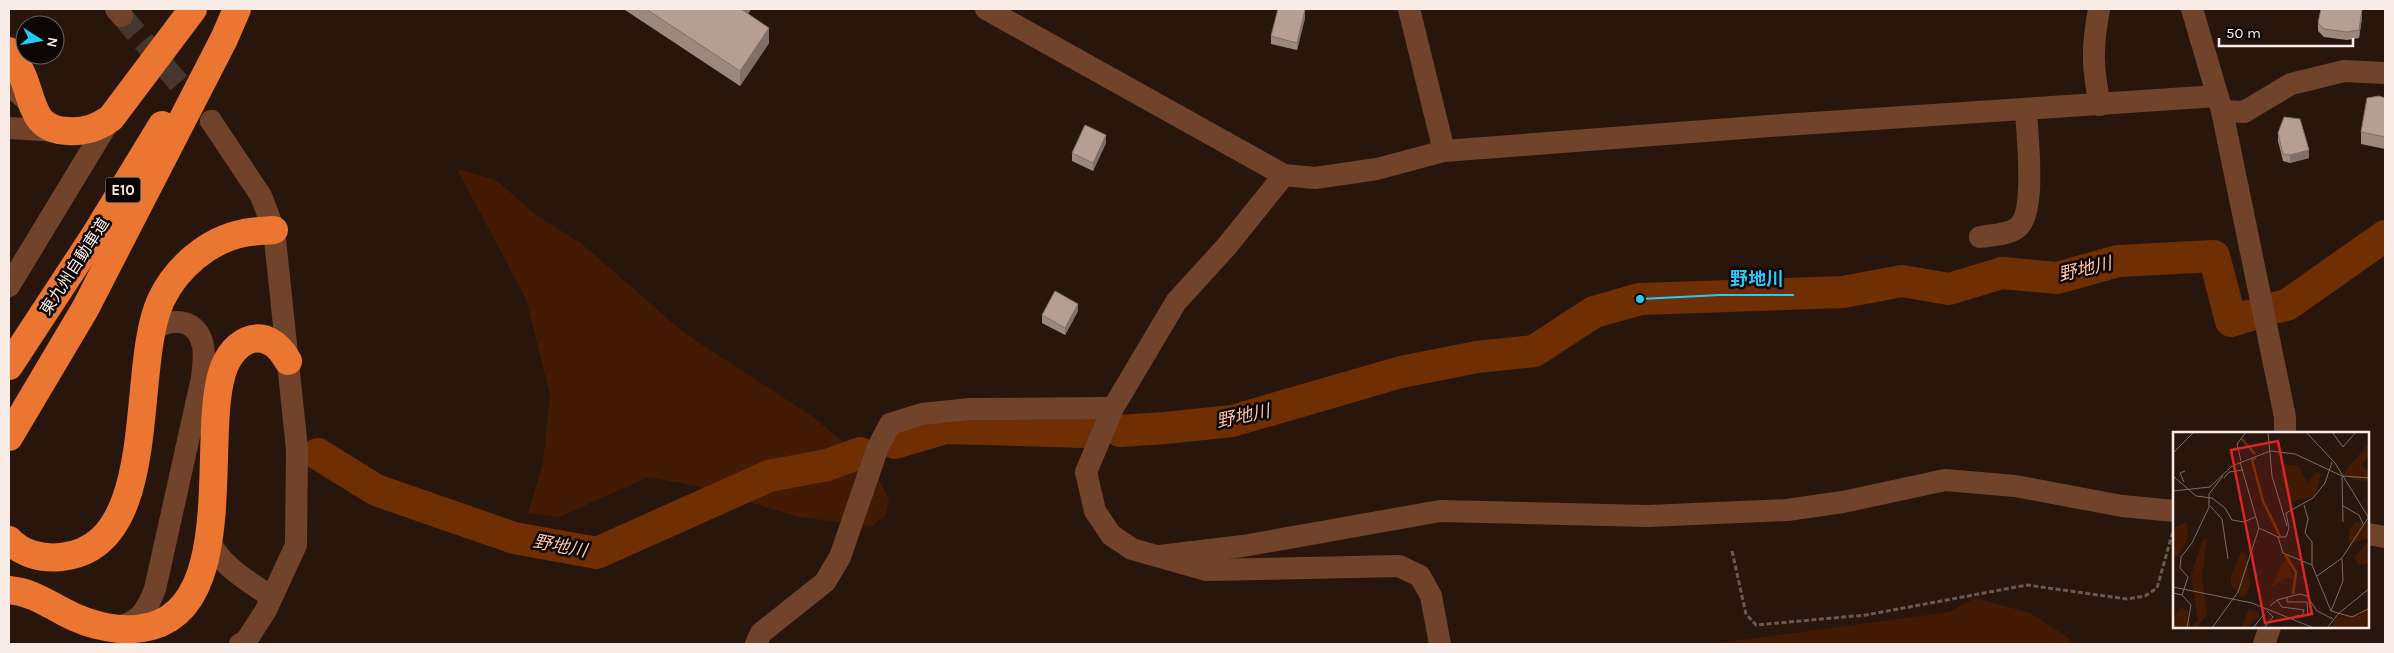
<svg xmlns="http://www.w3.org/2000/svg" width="2394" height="653" font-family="Karla,'Noto Sans JP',sans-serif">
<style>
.green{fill:#431b04}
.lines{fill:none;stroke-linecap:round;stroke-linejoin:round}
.river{stroke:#702f03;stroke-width:32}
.minor-tunnel{stroke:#47362e;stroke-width:22;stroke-dasharray:22 11;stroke-linecap:butt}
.path{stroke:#695951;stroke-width:3;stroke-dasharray:5 2.5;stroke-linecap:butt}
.minor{stroke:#72432b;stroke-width:22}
.highway{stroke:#eb7632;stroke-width:28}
.wall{fill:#9d887e}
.shaded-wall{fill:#7f6f66}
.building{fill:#b69e92;stroke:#7f6f66}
.labels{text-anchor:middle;stroke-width:5;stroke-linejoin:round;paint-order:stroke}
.shield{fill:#0b0503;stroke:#b2a7a2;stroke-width:1}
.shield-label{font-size:15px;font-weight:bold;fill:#f9ece6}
.street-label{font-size:16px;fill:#f9ece6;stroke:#0b0503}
.water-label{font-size:18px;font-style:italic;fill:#fec2a4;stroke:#0b0503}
.inset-river{fill:none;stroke:#702f03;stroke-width:2.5}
.inset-road{fill:none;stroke:#7c6c64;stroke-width:1}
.view{fill:#d62828;fill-opacity:0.15;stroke:#d62828;stroke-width:2.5}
.inset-edge{fill:none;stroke:#f9ece6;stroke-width:2.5}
.leader{fill:none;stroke:#27c8ff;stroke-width:2}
.callout-dot{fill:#27c8ff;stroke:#0b0503;stroke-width:2}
.callout-label{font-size:18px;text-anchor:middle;font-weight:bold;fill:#27c8ff;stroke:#0b0503;stroke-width:5;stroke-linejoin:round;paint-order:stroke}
</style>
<rect width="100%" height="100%" fill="#28160d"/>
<g class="green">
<path d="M457,169l39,11 40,35 46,29 102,89 129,84 58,48 18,34 -3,16 -14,11 -74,-9 -101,-31 -49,-9 -89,40 -31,-4 15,-49 7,-70 -24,-95z"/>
<path d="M1975,598l55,15 40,26 2,5h-360l238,-32z"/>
</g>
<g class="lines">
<g class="river">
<path d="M2278,307l9,-2 98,-69"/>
<path d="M1120,431l45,-3 67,-7 169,-49 76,-15 57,-6 60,-39 46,-13 203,-7 59,-11 47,8 53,-16 55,5 61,-17 96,-5 17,65 17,-5"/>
<path d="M895,443l51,-15 140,4"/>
<path d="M318,454l58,36 138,48 83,15 172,-77 58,-11 33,-12"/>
</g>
<path class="minor-tunnel" d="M122,16l89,105"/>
<path class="path" d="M1732,551l14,63 10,11 110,-10 161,-30 100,14 18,-3 12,-8 16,-57"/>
<g class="minor">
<path d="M116,9l6,7"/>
<path d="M986,9l298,166 31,3 62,-9 67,-18 325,-25 448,-30"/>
<path d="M1409,9l35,142"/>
<path d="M2099,9c-7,39 -7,57 1,96"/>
<path d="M2192,9l30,102 63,306v16"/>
<path d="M9,85l23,20"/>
<path d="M2222,111l22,1 47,-28 53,-13 41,2"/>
<path d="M211,121l50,75 13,34 23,219 -1,96 -30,65 -20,31 -6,3"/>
<path d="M9,128l49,3"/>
<path d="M1284,175l-57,71 -51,56 -63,106 -27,64 9,39 16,24 21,14 74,21 193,-4 21,10 11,20 9,48"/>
<path d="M1980,237c12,-2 27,-2 37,-9 20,-14 10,-94 9,-118"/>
<path d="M9,286l102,-168"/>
<path d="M2368,534l17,3"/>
<path d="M210,542c13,26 39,39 61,55"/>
<path d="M1159,556l84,-10 197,-35 208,5 139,-6 56,-8 102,-22 70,6 107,20 52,5"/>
<path d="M117,627c23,-5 30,-17 38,-38l47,-211c1,-11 3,-22 1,-32 -5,-28 -33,-30 -51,-14"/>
<path d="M756,644l5,-11 64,-51 15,-25 38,-110 12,-23 32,-10 48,-5 143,-1"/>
<path d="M2264,644l6,-17"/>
</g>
<g class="highway">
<path d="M9,51c6,10 12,19 16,31 9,25 10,48 43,49 17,1 29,-3 43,-13l82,-109"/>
<path d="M9,366l86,-131 67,-110"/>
<path d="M9,437l76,-128 139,-270 13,-30"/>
<path d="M9,540c13,14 33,19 52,17 102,-10 68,-189 100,-257 15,-32 47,-60 83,-67 9,-2 20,-2 30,-3"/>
<path d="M9,590c22,2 36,12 55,22 26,14 59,22 88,14 85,-24 50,-186 70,-253 11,-36 45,-50 66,-12"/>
</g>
</g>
<g class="wall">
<path d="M625,9h126l-3,5 21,29 -29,43 -115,-76z"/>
<path d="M2362,17l-3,21 -12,2 -23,-3 -6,-6v-8z"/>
<path d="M1305,18l-8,32 -26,-6v-8z"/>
<path d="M2385,98v51l-24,-5v-12z"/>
<path d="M2278,133l31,25 -19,5 -7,-2 -5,-20z"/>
<path d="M1106,143l-13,28 -21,-10v-8z"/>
<path d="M1078,311l-13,24 -23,-12v-8z"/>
</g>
<g class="shaded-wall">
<path d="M742,9h9l-10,15z"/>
<path d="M2362,9v8l-3,21v-8z"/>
<path d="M1305,10v8l-8,32v-7z"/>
<path d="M769,28v15l-29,43v-15z"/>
<path d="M1106,135v8l-13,28v-8z"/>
<path d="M2309,150v8l-19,5v-8z"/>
<path d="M1078,304v7l-13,24v-7z"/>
</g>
<g class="building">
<path d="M646,9h96h-1l28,19 -29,43z"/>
<path d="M1278,9h24l3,1 -8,33 -26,-7z"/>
<path d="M2321,9h41l-3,21 -12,2 -23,-3 -6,-6z"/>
<path d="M2379,96l6,2v39l-24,-5 6,-34z"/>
<path d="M2284,117l16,2 9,31 -19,5 -7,-1 -5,-21z"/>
<path d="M1085,125l21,10 -13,28 -21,-10z"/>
<path d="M1055,291l23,13 -13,24 -23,-13z"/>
</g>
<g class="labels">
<rect class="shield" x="105.5" y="177.5" width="35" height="25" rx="4"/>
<g class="shield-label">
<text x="123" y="195">E10</text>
</g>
<g class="street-label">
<text transform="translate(74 266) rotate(-57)" y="6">東九州自動車道</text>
</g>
<g class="water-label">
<text transform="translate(2085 269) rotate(-13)" y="6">野地川</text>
<text transform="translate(1243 416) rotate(-12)" y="6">野地川</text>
<text transform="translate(560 546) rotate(11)" y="6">野地川</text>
</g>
</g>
<g transform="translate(2173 432)">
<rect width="196" height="196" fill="#28160d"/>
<path d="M196,11v12l-7,10 7,8v9l-19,-3 -5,-4v-4zM110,32l16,2 8,16 9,-9 5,1 -6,22 -25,6 -10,-30zM14,90l1,16 -8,15 -7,5v-30zM182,90l14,2v14l-12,3 -8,6v-17zM34,106l-5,40 5,36 -10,14h-24v-11l8,-9 7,2 2,17 8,-6 -7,-46 11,-33zM196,110v19l-4,4 -8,-1 -2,-8zM68,119l6,4 3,29 -3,10 -5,3 -11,-12v-9zM116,120l1,18 4,8h-9l-15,10zM196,175v21h-38l6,-11 22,-2zM76,177l10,3v6l-7,3 -3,7h-8z" fill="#431b04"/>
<path class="inset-river" d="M69,7l13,15M83,26l-4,2 11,41 17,35M112,123l11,17 -3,22"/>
<path class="inset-road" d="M95,0l4,44 15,50M133,0l29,31 35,57M159,0l11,15 13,-15M0,21l21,-21M68,29l-4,-17 9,-12M0,44l23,20 16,2 13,10 7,12 12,2 11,-5M169,45l1,45M51,46l5,-6 14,-2M11,50l-4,-9 5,-2M0,59l37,-4 22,-21 38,-15 25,3 47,22 28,2M131,73l4,14 -3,14 7,9v23l19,46M37,74l12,13 6,40M170,74l16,9 4,9M86,96l19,9h8l3,-9 -3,-15 27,-15 12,-15 7,-21M105,105l5,16 29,12M144,144l25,-18 26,-40M0,155l79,16 62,25M0,161l9,2 9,10 -4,23M9,163l6,-18 -8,-9 1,-11 11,-14 17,-36v-13l14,-18M114,165v5h20l1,14M104,168l5,7 22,3 -2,6h-7M97,174l7,-6 23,-6 7,2 10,15 16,8M158,179l12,-30 -1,-22M158,179l21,6 18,-9M39,196l26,-36 21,-64 -19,-66M80,196l11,-14M91,196l9,-11 -6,-6M154,196l12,-15 31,-25"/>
<path class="view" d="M105,9l34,173 -47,9 -34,-173z"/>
<rect width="196" height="196" class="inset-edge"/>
</g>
<path class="leader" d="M1640 299L1720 295H1794"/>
<circle class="callout-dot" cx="1640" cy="299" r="5"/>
<g class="callout-label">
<text x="1757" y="285">野地川</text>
</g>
<rect width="2394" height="653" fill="none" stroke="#f9ece6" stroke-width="20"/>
<g transform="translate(40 40) rotate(101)"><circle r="24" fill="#0b0503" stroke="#6a615e"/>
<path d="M0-4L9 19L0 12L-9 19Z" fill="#27c8ff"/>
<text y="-8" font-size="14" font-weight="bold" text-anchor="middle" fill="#f9ece6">N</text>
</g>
<path d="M2219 38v8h134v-8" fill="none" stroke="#f9ece6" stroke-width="2.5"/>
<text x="2226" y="38" font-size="15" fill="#f9ece6" stroke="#0b0503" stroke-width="4" paint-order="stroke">50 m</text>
</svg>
